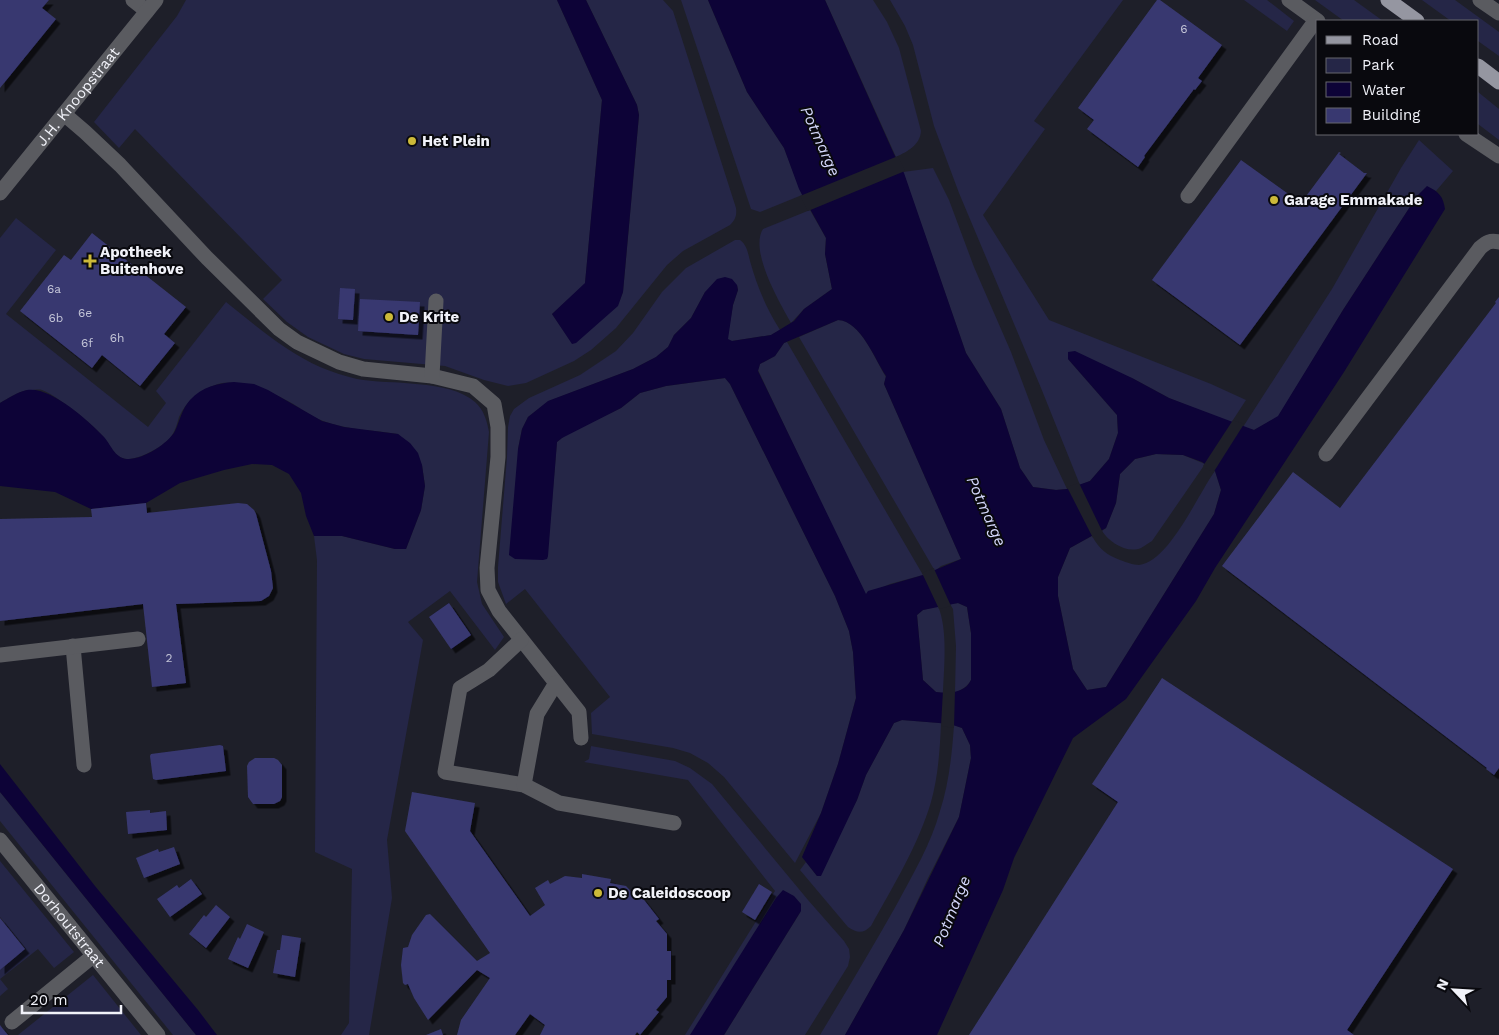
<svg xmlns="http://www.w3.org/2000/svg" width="1499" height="1035" font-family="'Work Sans',sans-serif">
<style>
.green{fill:#252647}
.water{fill:#0d0337;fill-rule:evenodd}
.pier{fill:#1e1f29}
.building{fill:#383870;filter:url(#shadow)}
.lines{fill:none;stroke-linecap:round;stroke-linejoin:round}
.minor{stroke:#5a5b60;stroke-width:15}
.major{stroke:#9596a1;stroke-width:15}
.poi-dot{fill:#ccb939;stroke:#09090e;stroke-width:2}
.labels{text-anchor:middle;stroke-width:4;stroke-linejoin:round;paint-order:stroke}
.number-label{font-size:12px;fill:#c3c4d7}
.street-label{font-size:15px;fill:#f1f2f9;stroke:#09090e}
.poi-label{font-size:15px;font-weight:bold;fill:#f1f2f9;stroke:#09090e;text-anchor:start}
.water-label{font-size:16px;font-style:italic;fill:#d4d7fb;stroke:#09090e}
</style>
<defs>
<filter id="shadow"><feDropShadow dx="4.5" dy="4.5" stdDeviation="0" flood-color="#0009"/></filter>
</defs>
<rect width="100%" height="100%" fill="#1e1f29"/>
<g class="green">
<path d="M186,0h371l45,100 -17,184 -33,30 20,29 48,-43 3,-8 16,-177 -2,-10 -51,-105h77l10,11 63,197c1,8 -1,12 -6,17l-47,26 -16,14 -51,63 -25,22 -17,11 -48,22 -18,3 -24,-6 -39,-14 -81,-7 -20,-5 -36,-17 -21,-15 -24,-23 19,-19 -147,-151 -16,19 -25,-26 83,-106z"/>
<path d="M681,0h27l39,92 37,56 18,47 -42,17 -9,-3z"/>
<path d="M825,0h48l14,22 12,26 22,83c-1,14 -13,20 -25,26z"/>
<path d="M890,0h233l-89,121 11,8 -62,86 66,105 162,64 35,16 -15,23 -62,-25 -37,-20 -64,-19 49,56 1,18 -9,26 -19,22 -10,4 -39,-97 -82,-195 -25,-67 -21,-81 -8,-19z"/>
<path d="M1244,0h23l27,21 -7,10z"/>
<path d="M1315,0h39l29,21h-39z"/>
<path d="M1422,0h33l44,32v24l-21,-15v-20h-27z"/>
<path d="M1478,92l21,17v31l-21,-16z"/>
<path d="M1419,140l34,31 -17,20 -9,-4 -10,9 -74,114 -65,107 -24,13 -11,-3 89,-138 69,-121z"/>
<path d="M933,168l16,32 25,67 37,85 33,88 23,49 -11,1 -23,-3 -13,-19 -19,-59 -35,-56 -63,-181z"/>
<path d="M810,210l16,28 -1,16 7,35 -28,20 -13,14c-11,-20 -42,-72 -28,-94z"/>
<path d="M16,218l40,32 -50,64 142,113 18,-24 -10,-12 70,-89c30,24 59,49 94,65 12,5 24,9 37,12 33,6 92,0 118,23 9,8 12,19 14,30l-12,150 5,22 22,33 -9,13 -45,-59 -42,31 15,18 -36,200 5,58 -23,137h-28l8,-12 3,-154 -37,-17 2,-292 -3,-24h28l53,13h11l15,-39 4,-24 -3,-21 -24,-31c-25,-4 -51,-4 -75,-13 -14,-5 -26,-16 -39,-22 -15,-8 -50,-20 -66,-15 -17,5 -32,17 -39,33 -2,7 -4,15 -9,21 -8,9 -31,22 -44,21 -11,-2 -15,-12 -21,-20 -8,-12 -49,-44 -63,-49 -3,-1 -8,0 -11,0 -11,0 -22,8 -31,13v-165z"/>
<path d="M735,240h5c7,5 8,13 10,21 7,25 16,47 30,69l-9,5 -39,6 -5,-1 6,-35 5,-15 -1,-5 -32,7 -14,26 -17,17 -6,12 -12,10 -23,12 -84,32 -21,16 -6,12 -4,20 29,110 10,-117 10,-8 54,-26 19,-15 26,-7 59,-8 5,6 105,212 14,35 4,21 3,46 -18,66 -17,49 -26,50 -71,-86 -16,-14 -18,-10 -17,-5 -81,-14 -1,-21 19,-16 -85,-108 -19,15 -8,-22v-15l9,-110 1,-30 2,-11 4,-7 15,-11 51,-23 36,-24 17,-18 29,-41 24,-24z"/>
<path d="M838,320c23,1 37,40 48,57l-2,7 77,175 -20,7 -6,5 -136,-234z"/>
<path d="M787,342l136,233 -33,9 -25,11 -107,-225 2,-6 15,-8 9,-13z"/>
<path d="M1156,454l27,1 22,9 -53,77c-4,2 -7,5 -11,7 -14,6 -32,-6 -39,-17l4,-3 10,-25 4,-29 15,-15z"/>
<path d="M1215,471l6,19 -7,24 -108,173 -19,3 -14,-21 -15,-73v-19l12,-29 22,-12c7,13 15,19 28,24 6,2 13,5 19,5 30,-3 59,-71 76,-94z"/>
<path d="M958,603l9,4 4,26v47c-2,5 -10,11 -16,12l1,-46 -3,-37 -3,-5z"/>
<path d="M938,606c10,24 6,61 5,87l-7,-1 -13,-12 -6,-65 6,-5z"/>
<path d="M902,720l39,3c-1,27 -3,54 -10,79 -13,44 -38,84 -60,124 -8,8 -14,7 -23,1l-48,-57 6,-8 11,14 40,-76 9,-25 28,-52z"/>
<path d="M954,725l8,3 8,17 1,13 -12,59 -31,61 -24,52 -59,105h-25c26,-43 52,-87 77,-131 16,-30 34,-60 43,-93 9,-28 12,-57 14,-86z"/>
<path d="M591,746l84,15 15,7 22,16 96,116 36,41 5,8 1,8 -2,9 -43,69h-81l77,-124 -111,124h-5l90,-144 -87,-111 -104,-18 5,-3z"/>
<path d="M0,792l196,243h-23l-173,-214z"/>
<path d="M0,861l74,91 -20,16 -16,-19 -38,30 8,10 -8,7v-26l26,-21 -26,-32z"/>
<path d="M93,975l48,60h-123z"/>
</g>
<g class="water">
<path d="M557,0h29l51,105 2,10 -16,177 -5,14 -42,37 -4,1 -20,-30 33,-31 17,-183z"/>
<path d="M708,0h117l69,154 10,19 62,180 35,56 19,59 13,19 23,3 11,-1 23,-8 19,-22 9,-26 -1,-18 -49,-56v-7l7,-1 57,27 37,20 85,32 24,-14 65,-106 74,-114 10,-10c12,6 16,10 18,23l-101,163 -129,196 -19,33 -70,98 -53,39 -59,120 -11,32 -66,145h-92l59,-105 55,-113 12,-59 -1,-13 -8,-17 -9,-3 -14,-2 -37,-3 -8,3 -28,52 -9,25 -36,76h-4l-15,-19 19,-44 17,-49 18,-66 -3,-46 -4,-21 -14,-35 -105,-212 -5,-6 -59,8 -26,7 -19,15 -59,30 -5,4 -9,114 -1,3 -4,1 -28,-1 -6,-4 9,-106 4,-20 6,-12 20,-16 85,-32 23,-12 12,-10 6,-12 17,-17 14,-26 12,-13 8,-2 7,2 5,6 1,5 -5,15 -5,34 4,2 39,-6 23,-14 10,-12 28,-20 -7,-35 1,-16 -27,-49 -15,-41 -37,-56zM838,320c23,1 37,40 48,56l-2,8 77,175 -38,16 -55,16 -2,3 -108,-223 2,-7 15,-8 9,-13zM1156,454l27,1 19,7 13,9 6,19 -7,24 -108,173 -19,3 -14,-21 -15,-73v-19l12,-29 36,-20 10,-25 4,-29 15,-15zM958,603l9,4 4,26v47c-6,13 -22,14 -35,12l-13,-12 -6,-65 6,-5z"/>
<path d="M234,382l20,2 14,6 54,31 22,6 54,7 12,9 8,10 4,12 3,21 -4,24 -15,39h-11l-53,-13h-28l-8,-20 -5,-23 -12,-19 -17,-9 -20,-1 -28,6 -44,13 -34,20 -55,6 -36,-17 -55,-6v-83c9,-5 17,-11 27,-13 23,-4 61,30 76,46 8,8 11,22 24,23 15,1 41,-15 48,-28 5,-11 7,-22 15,-31 12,-13 28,-17 44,-18z"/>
<path d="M0,764l95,122 103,124 19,25h-21l-191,-237 -5,-6z"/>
<path d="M783,890l11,6 7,8v7l-77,124h-34l86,-137z"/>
</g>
<g class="pier">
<path d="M898,156l7,15 -97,40 -8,-15z"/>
<path d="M1233,420l11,4 -31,49 -10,-7z"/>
<path d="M1079,483l24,50 -10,5 -26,-51z"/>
<path d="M934,568l1,3 16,35 -12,3 -17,-36z"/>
<path d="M943,690h12l-1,38 -13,-2z"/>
</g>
<g class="building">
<path d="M0,0h49l-7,8 14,11 -56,69z"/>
<path d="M1157,0h3l62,45 -24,33 4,3 -7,9 -1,-1 -50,67 1,1 -7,10 -51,-38 7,-9 -16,-12z"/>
<path d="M1339,152l2,1 -2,1 25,19h3l-127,172 -88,-65 89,-120 60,43z"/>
<path d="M92,233l94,74 -22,27 11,9 -35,43 -38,-31 -10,13 -72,-57 44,-56 7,5z"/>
<path d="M340,288l15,1 -2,31 -15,-1z"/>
<path d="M1499,297v471l-5,7 -8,-6 1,-1 -265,-202 71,-94 47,36 156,-205 -1,-1z"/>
<path d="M360,299l60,3 -2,33 -60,-4z"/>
<path d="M146,503l1,10 91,-10 9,1 7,6 2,4 15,57 2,17 -4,8 -8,5 -85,3 10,79 -34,4 -9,-83 -143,17v-102l92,-2 -1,-8z"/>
<path d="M449,603l22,32 -20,14 -22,-32z"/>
<path d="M1162,678l291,191 -106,161 7,5h-385l149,-233 -26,-18z"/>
<path d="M220,745l3,1 3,25 -70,9 -3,-1 -3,-23 1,-2z"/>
<path d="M274,758l4,2 4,5v32l-2,4 -6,3h-21l-5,-7 -1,-31 2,-4 6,-4z"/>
<path d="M412,792l63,11 -5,28 60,85 15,-11 -10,-17 13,-8 2,4 15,-8 17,2v-4l29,5 -1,4 16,3 12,13 3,-3 18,23 -3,2 11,13v17h4v29h-4v17l-11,13 3,2 -19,23 -3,-3 -2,3h-95l5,-10 -15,-11 -15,21h-58l4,-15 29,-42 -13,-8 -49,50 -14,-22 -6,-14 -3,1 -2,-2 -2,-18 2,-17 5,-1 4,-12 14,-20 4,-1 47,47 13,-8 -85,-122z"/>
<path d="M150,810v3l16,-2 1,19 -39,4 -2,-22z"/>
<path d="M174,847l6,17 -36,14 -8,-20 22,-9 1,3z"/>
<path d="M191,879l11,15 -32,23 -13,-18 20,-14 2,3z"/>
<path d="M759,884l13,8 -17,28 -13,-8z"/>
<path d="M216,905l14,12 -24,31 -17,-14 15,-19 2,2z"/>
<path d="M0,918l25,31 -25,21z"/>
<path d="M247,924l17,8 -16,36 -20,-9 10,-22 2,2z"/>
<path d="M282,935l19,3 -6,39 -22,-4 4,-23h3z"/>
<path d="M0,1025l3,4 5,6h-8z"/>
<path d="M441,1029l2,6h-17z"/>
</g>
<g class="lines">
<g class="minor">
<path d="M133,0l14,11"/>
<path d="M1289,0l29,21"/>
<path d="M1480,0l19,13"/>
<path d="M64,114l21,18 35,33 87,93 72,71 18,13 42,20 24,7 69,7 41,10 21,18 4,23v30l-11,111 1,22 11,21 80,101 2,26"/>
<path d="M1466,134l33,22"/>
<path id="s1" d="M0,193l156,-193"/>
<path d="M1188,196l128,-176"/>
<path d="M432,376l4,-75"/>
<path d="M1326,454l154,-206c7,-6 10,-8 19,-6"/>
<path d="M521,640l-32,30 -29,18 -15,84 79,13 35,18 115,20"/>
<path d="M73,646l11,119"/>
<path d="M0,655l138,-16"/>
<path d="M524,785l13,-71 19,-31"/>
<path id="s2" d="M0,840l158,195"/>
<path d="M12,1022l81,-66"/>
</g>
<g class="major">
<path d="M1388,0l29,21"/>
<path d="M1478,66l21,16"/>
</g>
</g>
<g class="poi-dot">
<circle cx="412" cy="141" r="5"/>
<circle cx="1274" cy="200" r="5"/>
<path d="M87.5 253.5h5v5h5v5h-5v5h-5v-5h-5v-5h5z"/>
<circle cx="389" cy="317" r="5"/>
<circle cx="598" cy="893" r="5"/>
</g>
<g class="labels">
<g class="number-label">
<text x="1184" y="33">6</text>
<text x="54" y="293">6a</text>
<text x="85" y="317">6e</text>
<text x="56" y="322">6b</text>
<text x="117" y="342">6h</text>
<text x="87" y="347">6f</text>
<text x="169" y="662">2</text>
</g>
<g class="street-label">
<text dy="5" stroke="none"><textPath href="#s1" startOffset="124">J.H. Knoopstraat</textPath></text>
<text dy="5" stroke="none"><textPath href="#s2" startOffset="110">Dorhoutstraat</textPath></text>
</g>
<g class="poi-label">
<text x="422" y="146">Het Plein</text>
<text x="1284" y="205">Garage Emmakade</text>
<text x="100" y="257">Apotheek<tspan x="100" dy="17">Buitenhove</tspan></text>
<text x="399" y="322">De Krite</text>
<text x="608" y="898">De Caleidoscoop</text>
</g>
<g class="water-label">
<text transform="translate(821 141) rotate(66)" y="6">Potmarge</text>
<text transform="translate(987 511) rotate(66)" y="6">Potmarge</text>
<text transform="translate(951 911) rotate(-68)" y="6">Potmarge</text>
</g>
</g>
<rect x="1316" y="20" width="162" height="115" fill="#09090e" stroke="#66666c"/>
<rect x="1326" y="36" width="25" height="8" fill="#9596a1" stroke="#66666c"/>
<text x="1362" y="45" font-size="15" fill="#f1f2f9">Road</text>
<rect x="1326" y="58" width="25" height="15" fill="#252647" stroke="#66666c"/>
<text x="1362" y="70" font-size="15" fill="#f1f2f9">Park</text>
<rect x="1326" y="82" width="25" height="15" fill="#0d0337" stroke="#66666c"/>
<text x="1362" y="95" font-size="15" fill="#f1f2f9">Water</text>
<rect x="1326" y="108" width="25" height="15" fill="#383870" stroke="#66666c"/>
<text x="1362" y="120" font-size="15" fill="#f1f2f9">Building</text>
<g transform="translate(1454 990) rotate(295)" stroke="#09090e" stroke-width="4" paint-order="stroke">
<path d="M0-4L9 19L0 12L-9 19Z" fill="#f1f2f9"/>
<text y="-8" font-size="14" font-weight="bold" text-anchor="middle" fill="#f1f2f9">N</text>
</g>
<path d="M22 1005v8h99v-8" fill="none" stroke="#f1f2f9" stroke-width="2.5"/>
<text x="30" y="1005" font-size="15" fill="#f1f2f9" stroke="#09090e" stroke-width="4" paint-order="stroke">20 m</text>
</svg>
